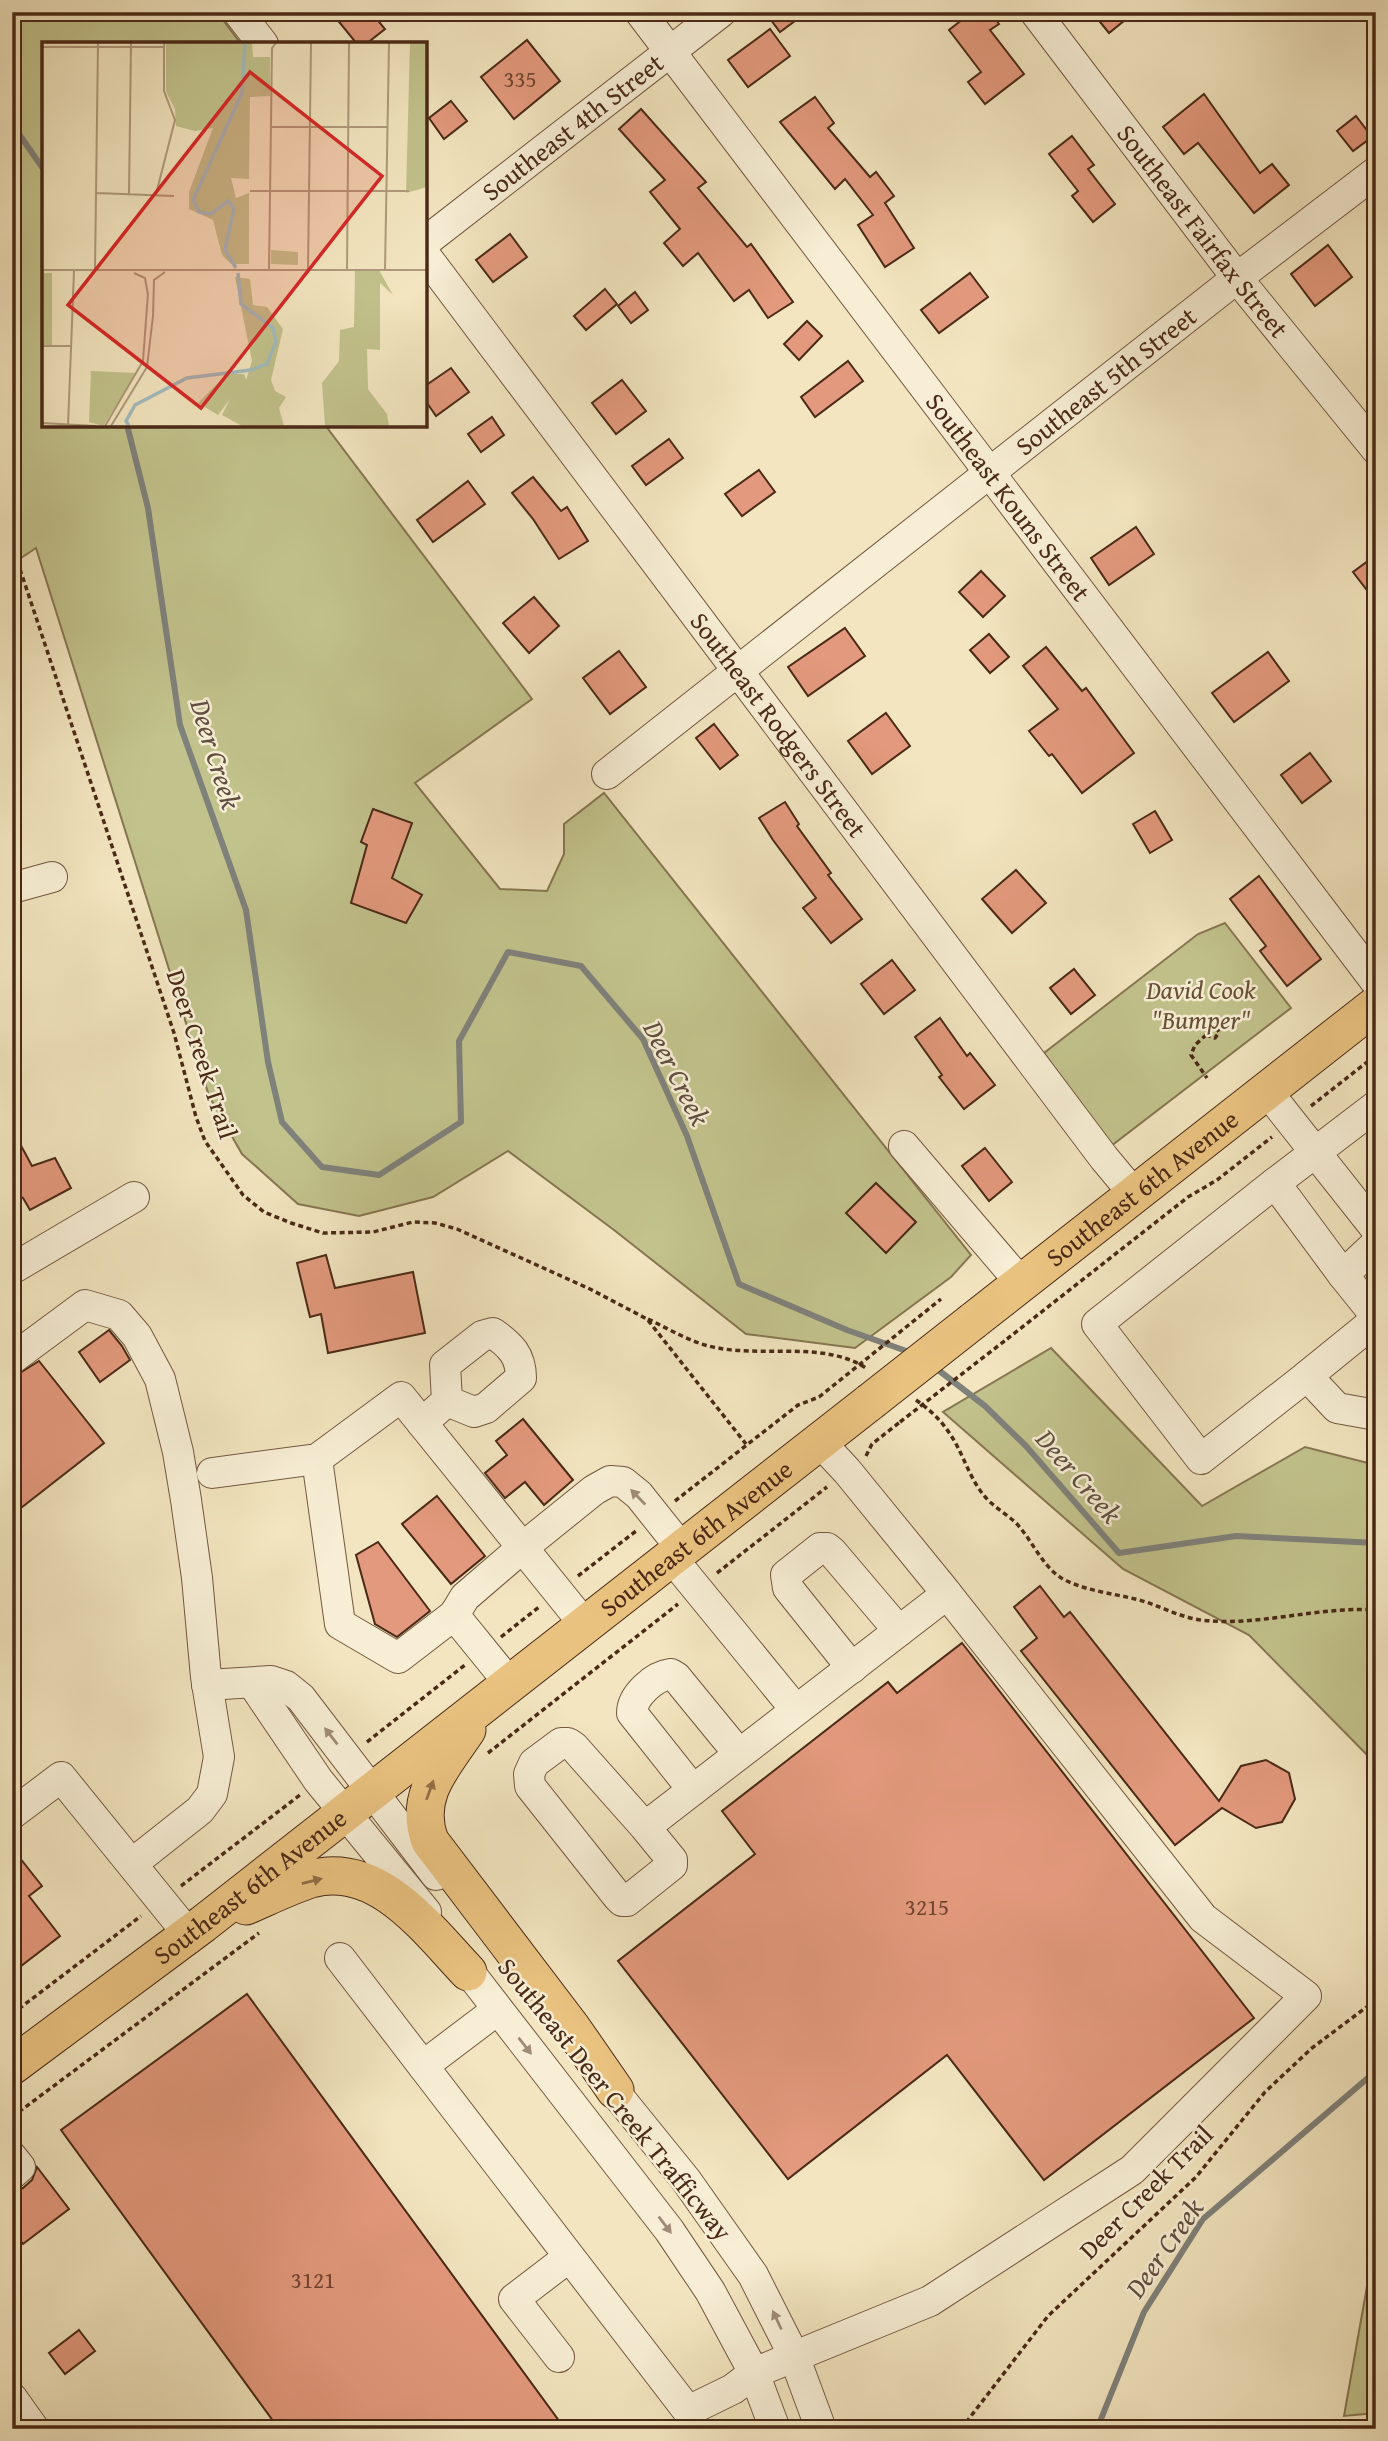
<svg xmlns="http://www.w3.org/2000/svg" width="1388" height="2441" font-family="'Gentium Book Plus',serif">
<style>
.green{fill:#c2c28c;stroke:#867651;stroke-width:2}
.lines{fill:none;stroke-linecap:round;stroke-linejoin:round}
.stream{stroke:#7f817b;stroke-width:6}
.building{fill:#e3997d;stroke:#4a2916;stroke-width:2}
.minor-casing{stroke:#745840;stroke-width:32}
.major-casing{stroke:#4a2916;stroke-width:39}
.path{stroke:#4a2916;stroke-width:3.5;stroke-dasharray:5 3.5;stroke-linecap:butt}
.minor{stroke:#f7eed5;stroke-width:30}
.major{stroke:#e9c280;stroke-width:37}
.major-bridge-casing{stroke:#4a2916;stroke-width:39;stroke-linecap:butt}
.path-bridge{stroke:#4a2916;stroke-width:3.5;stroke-dasharray:5 3.5;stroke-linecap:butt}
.major-bridge{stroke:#e9c280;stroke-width:37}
.oneway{fill:#a08c76}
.oneway2{fill:#926e46}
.labels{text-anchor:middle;stroke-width:5;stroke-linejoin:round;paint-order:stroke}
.number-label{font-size:23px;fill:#704530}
.street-label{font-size:26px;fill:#4a2916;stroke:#f7eed5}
.park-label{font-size:26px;font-style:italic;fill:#684f34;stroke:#f7eed5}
.water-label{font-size:28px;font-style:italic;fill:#604e40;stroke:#f7eed5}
.inset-river{fill:none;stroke:#a2bcbe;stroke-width:3.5}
.inset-road{fill:none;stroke:#af9a7b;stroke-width:2}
.view{fill:#d62828;fill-opacity:0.15;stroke:#d62828;stroke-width:3.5}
.inset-edge{fill:none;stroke:#4a2916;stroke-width:3.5}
</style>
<rect width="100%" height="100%" fill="#f2e5bf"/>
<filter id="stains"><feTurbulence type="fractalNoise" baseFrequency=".00286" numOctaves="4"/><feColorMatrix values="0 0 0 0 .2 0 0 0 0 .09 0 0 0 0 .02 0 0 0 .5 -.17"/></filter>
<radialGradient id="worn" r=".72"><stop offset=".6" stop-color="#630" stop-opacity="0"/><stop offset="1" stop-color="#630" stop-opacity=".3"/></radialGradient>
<g class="green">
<path d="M12,12h205l24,32h-197v381h281l207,274 -117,84 85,106 47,2 17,-37v-30l40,-31 367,462 -20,22 -96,71 -109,-14 -132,-104 -106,-79 -75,46 -74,19 -61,-12 -56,-50 -33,-58 -173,-548 -24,16z"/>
<path d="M1225,923l66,85 -180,138 -67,-93 154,-119z"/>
<path d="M1051,1348l151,158 103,-59 71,18v299l-127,-129 -126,-66 -180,-157z"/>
<path d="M1376,2204v209l-32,3 25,-141z"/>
</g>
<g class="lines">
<g class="stream">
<path d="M12,124l32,46"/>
<path d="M127,425l21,83 32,217 66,185 22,152 14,60 40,45 57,8 82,-53 -2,-81 49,-89 73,14 62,73 44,97 52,148 108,46 65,23"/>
<path d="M933,1366l52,40 41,40 93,107 117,-17 140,7"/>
<path d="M1097,2429l47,-117 59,-93 173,-148"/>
</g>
</g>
<g class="building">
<path d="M331,12h40l14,17 -19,15h-9z"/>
<path d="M765,12h42l-27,20z"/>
<path d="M972,12h18l9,12 -9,6 34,44 -39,30 -17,-22 13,-10 -32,-42z"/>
<path d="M1092,12h43l-26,21z"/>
<path d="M770,29l20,27 -42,31 -20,-27z"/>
<path d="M527,40l33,41 -46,38 -33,-42z"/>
<path d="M1204,94l56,79 12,-9 17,21 -35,28 -56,-70 -14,11 -21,-27z"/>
<path d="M815,97l19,26 -6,5 42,49 6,-5 18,24 -9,7 29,45 -29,19 -27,-42 15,-10 -28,-36 -10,10 -55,-67z"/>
<path d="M451,101l16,20 -23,18 -15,-21z"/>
<path d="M641,109l65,73 -8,6 49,59 4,-3 42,58 -25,16 -19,-28 -15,11 -36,-48 -15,13 -19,-23 16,-14 -30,-37 15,-12 -46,-51z"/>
<path d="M1356,116l16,21 -19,14 -16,-20z"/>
<path d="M1072,136l22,29 -6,4 27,35 -22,18 -21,-26 6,-5 -29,-37z"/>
<path d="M510,234l17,23 -34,25 -17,-22z"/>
<path d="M1328,245l24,32 -37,29 -24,-32z"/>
<path d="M970,273l18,24 -49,36 -18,-23z"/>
<path d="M605,289l12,15 -31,26 -12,-14z"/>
<path d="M635,292l13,18 -17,13 -13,-17z"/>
<path d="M807,321l15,15 -23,24 -15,-16z"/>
<path d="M848,361l15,20 -48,36 -14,-20z"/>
<path d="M451,368l18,24 -33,24 -11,-16v-14z"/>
<path d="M622,380l24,31 -30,23 -24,-31z"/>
<path d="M492,417l12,18 -23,17 -13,-18z"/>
<path d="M669,439l14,19 -37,27 -14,-19z"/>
<path d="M759,470l16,22 -33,24 -17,-22z"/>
<path d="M533,477l28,34 6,-4 21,34 -29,18 -26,-40 -21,-26z"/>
<path d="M468,481l17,23 -52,38 -16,-22z"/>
<path d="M1136,527l18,27 -45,31 -18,-27z"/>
<path d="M1376,555v47l-23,-30z"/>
<path d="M981,571l24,25 -22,21 -24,-25z"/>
<path d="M534,597l25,29 -30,27 -26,-30z"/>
<path d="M845,628l20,28 -57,40 -20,-29z"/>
<path d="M989,634l20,23 -19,16 -20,-23z"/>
<path d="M1046,647l36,44 4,-3 48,65 -52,40 -30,-39 -3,2 -20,-25 29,-22 -35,-43z"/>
<path d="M619,651l27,36 -36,27 -27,-36z"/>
<path d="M1268,652l21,29 -55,41 -22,-29z"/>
<path d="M886,713l24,33 -38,28 -24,-33z"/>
<path d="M714,724l24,31 -18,14 -24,-31z"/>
<path d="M1310,753l21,28 -29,22 -21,-28z"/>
<path d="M785,802l14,22 -2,2 34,47 -3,2 34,44 -31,24 -28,-35 13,-10 -43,-58 -14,-22z"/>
<path d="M373,809l39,14 -20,55 30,17 -16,28 -55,-20 16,-58 -6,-3z"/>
<path d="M1155,811l17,29 -22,13 -17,-29z"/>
<path d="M1016,870l30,33 -34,30 -30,-34z"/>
<path d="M1259,876l62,83 -34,27 -27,-35 6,-5 -36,-47z"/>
<path d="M892,960l23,30 -31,24 -23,-30z"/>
<path d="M1074,969l21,26 -24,19 -21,-26z"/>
<path d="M940,1018l27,38 3,-3 25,32 -31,24 -25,-32 3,-2 -27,-38z"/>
<path d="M12,1129l20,37 23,-8 16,30 -41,22 -7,-12 -11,-6z"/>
<path d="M985,1148l27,34 -23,19 -27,-35z"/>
<path d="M876,1183l40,39 -30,31 -40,-40z"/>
<path d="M326,1255l9,33 78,-16 12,61 -97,20 -7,-39 -11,3 -13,-54z"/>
<path d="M109,1330l13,16 8,14 -30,22 -21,-30z"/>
<path d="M39,1361l65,82 -92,72v-137z"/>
<path d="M523,1419l50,61 -29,25 -19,-23 -20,16 -20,-25 22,-18 -11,-14z"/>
<path d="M437,1496l48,60 -34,28 -49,-60z"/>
<path d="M378,1542l52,69 -33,26 -22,-13 -19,-69z"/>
<path d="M1040,1586l24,31 6,-5 149,189 22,-35 25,-6 23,13 6,26 -13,23 -26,6 -34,-20 -47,37 -154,-194 16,-13 -23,-31z"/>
<path d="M962,1643l292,375 -210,162 -97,-125 -159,124 -170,-218 137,-107 -33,-43 166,-129 9,11z"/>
<path d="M12,1848l30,38 -13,10 31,40 -48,37z"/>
<path d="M247,1994l318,435h-286l-218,-299z"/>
<path d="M37,2167l32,42 -46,35 -11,-13v-40l11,-3 9,-8z"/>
<path d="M79,2330l16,21 -30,23 -16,-21z"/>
</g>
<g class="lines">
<defs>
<g id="minor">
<path d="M238,12l25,32"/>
<path id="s1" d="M640,12l736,970"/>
<path id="s2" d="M1035,12l202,266 139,171"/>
<path id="s3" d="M425,242l296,-230"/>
<path id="s4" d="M425,255l679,903 30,36"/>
<path id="s5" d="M607,774l630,-496 139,-106"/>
<path d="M12,888l40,-11"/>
<path d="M1266,1090l110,139"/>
<path d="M1376,1106l-101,77 -178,141 104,135 106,-83 30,32 39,7"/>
<path d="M904,1146l117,137"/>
<path d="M1275,1183l68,92"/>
<path d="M1376,1244l-33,31 33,41"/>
<path d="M12,1269l122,-72"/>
<path d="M12,1359l73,-54 34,10 18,21 23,43 18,73 8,48 11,78 9,99 13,80 -7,37 -12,16 -67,53"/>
<path d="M1307,1376l69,-56"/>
<path d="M422,1423l25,-22 27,11 12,-4 35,-30c0,-23 -11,-33 -28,-45l-11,3 -37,29 2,36"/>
<path d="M317,1459l23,165 58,34 56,-43 56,69"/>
<path d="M212,1473l105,-14 84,-62 184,228"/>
<path d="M671,1557l125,153"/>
<path d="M454,1615l11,-18 57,-49 72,-58 16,-9 13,1 16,13 43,54"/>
<path d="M852,1668l-64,-80 -2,-13 34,-27h7l5,4 67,79"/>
<path d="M253,1684l65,96 108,132"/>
<path d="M207,1685l64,-4 15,5 15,12 135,177"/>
<path d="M693,1790l-61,-77c0,-17 22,-37 39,-39l5,3 63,77"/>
<path d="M12,1814l49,-37 128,158"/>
<path d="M645,1827l-71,-80 -6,-4h-7l-27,20 -5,11 1,12 88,111 4,4h5l45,-36v-5l-27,-33 302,-233"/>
<path d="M456,1955l213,275 41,61 44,82 21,56"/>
<path d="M340,1958l83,108"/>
<path d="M497,2010l-74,56 265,345 45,-22 21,-16 176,-72 202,-131 174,-174 -103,-78 -263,-333 -93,-114 -28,-30"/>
<path d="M601,2075l85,105 67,95 41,81 27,73"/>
<path d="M12,2157l8,10 -8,7"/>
<path d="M559,2357l-45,-58 55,-42"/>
<path d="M12,2398l22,31"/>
</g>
<g id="major">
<path id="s6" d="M973,1321l403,-316"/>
<path d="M467,1730c-24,36 -54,66 -37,111l142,187 43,62"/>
<path d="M246,1906c21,-9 43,-20 65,-27 67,-19 117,51 157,93"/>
<path id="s7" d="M12,2066l191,-142 667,-522"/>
</g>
</defs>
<use href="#minor" class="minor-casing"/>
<use href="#major" class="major-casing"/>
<g class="path">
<path d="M12,545l162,488 22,84 9,24 38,54 21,17 27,11 32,10 50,-1 40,-10 22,1 22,6 133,60 57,30 99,125"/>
<path d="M1206,1035l9,3 4,-6 -5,-8 -8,3v8l-11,10 -4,10 16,23"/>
<path d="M1311,1106l65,-51"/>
<path d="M648,1319c23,11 45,25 70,29 47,9 106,-7 148,20"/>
<path d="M1007,1339l181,-142 29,-17 55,-43"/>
<path d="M916,1400c13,9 25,20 34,34 15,22 20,49 40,68 8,7 17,13 25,20 17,17 27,45 48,57 23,12 48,14 72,20 22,5 43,18 66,21 58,7 116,-14 175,-10"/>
<path d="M866,1456l6,-12 28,-22"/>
<path d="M675,1501l123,-96 21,-8 20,-16"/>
<path d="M717,1573l110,-86"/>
<path d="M578,1576l58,-45"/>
<path d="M501,1637l38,-30"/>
<path d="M367,1742l98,-77"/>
<path d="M488,1753l190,-149"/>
<path d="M181,1886l119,-91"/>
<path d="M12,2014l129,-98"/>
<path d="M12,2117l247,-184"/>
<path d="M961,2429l87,-113 148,-139 69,-85 47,-44 64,-48"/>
</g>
<use href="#minor" class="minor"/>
<use href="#major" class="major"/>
<defs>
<path id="major-bridge" d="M870,1402l103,-81"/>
</defs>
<use href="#major-bridge" class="major-bridge-casing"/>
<g class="path-bridge">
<path d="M839,1381l102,-82"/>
<path d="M900,1422l107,-83"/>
</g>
<use href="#major-bridge" class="major-bridge"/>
</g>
<defs><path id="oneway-solid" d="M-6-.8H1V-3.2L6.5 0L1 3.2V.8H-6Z" transform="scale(1.75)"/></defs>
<g class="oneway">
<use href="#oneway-solid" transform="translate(638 1497) rotate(-134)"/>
<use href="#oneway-solid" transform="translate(331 1736) rotate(-128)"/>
<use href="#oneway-solid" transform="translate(525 2046) rotate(52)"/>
<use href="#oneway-solid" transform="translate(665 2225) rotate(53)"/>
<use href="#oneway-solid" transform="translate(777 2320) rotate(-115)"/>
</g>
<g class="oneway2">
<use href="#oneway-solid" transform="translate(430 1790) rotate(-70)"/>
<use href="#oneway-solid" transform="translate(312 1881) rotate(-14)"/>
</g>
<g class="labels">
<g class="number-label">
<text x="520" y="87">335</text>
<text x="927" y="1915">3215</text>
<text x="313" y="2288">3121</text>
</g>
<g class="street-label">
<text dy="9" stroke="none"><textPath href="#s3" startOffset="187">Southeast 4th Street</textPath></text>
<text dy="9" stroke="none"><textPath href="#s2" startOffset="276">Southeast Fairfax Street</textPath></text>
<text dy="9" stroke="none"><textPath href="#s5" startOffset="635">Southeast 5th Street</textPath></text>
<text dy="9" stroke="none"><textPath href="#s1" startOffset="609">Southeast Kouns Street</textPath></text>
<text dy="9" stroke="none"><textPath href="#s4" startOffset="588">Southeast Rodgers Street</textPath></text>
<text transform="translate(202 1054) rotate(72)" y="9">Deer Creek Trail</text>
<text dy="9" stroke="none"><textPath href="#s6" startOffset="215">Southeast 6th Avenue</textPath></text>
<text dy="9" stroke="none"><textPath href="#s7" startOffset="864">Southeast 6th Avenue</textPath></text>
<text dy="9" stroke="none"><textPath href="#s7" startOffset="298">Southeast 6th Avenue</textPath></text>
<text transform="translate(615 2099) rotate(51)" y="9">Southeast Deer Creek Trafficway</text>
<text transform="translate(1146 2192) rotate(-45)" y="9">Deer Creek Trail</text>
</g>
<g class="park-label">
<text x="1201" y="999">David Cook<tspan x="1201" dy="30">"Bumper"</tspan></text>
</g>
<g class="water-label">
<text transform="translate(216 754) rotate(73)" y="10">Deer Creek</text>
<text transform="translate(677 1073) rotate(63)" y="10">Deer Creek</text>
<text transform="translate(1079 1476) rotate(49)" y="10">Deer Creek</text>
<text transform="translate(1164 2248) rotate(-55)" y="10">Deer Creek</text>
</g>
</g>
<g transform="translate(42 42)">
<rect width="385" height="385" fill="#f2e5bf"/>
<path d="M124,1h86l1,14h17v39l-20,1 -1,82 -18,-1 5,20 13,-5v71h-18l-9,-9 -9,-35 -24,-11v-17l24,-64 -18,3 -19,-5 -1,-17 -9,-17zM368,1h17v144l-21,6zM229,208l27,2v13l-27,-1zM337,228l14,25 -13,-12v67l-13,-1 1,40 19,25 2,12h-64l-3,-43 17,-22 1,-31 14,-3 1,-56zM0,231h10v72h-10zM193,235l15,2 3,26 14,2 16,22 -12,51 4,11 11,6 -7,11 5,18h-42l-20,-11 8,-16 -12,16 -20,-12 29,-29h17l2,6 6,-19zM49,329l46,2 -34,53 -14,-4z" fill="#c2c28c"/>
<path class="inset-river" d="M194,226l-11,-18 9,-42 -6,-7 -17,13 -12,-2 -6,-12 49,-107 3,-50M87,384l-3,-5 9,-16 52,-27 64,-8 16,-6 9,-22 -3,-14 -32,-24 -3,-31"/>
<path class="inset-road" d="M0,5h122M230,85h116M208,149h159M54,151l78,3M87,152l2,-151M114,152l19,-74 -11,-29v-48M53,227l3,-226M266,227l3,-226M0,228h385M343,228l4,-227M227,229l3,-223 4,-5M305,229l2,-228M92,231l11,5 3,17M111,275l1,-37 11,-8M0,304h29M0,381l54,3M26,384l6,-155M63,384l38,-65 5,-68M69,384l36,-59 6,-51"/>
<path class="view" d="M208,30l132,104 -181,232 -133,-103z"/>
<rect width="385" height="385" class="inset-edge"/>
</g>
<rect width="1388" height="2441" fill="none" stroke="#f2e5bf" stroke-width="42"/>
<rect x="14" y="14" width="1360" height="2413" fill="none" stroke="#4a2916" stroke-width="3.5"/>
<rect x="21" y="21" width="1346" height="2399" fill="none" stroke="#4a2916" stroke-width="2"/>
<rect width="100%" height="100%" filter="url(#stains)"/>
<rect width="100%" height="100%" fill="url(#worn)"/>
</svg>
